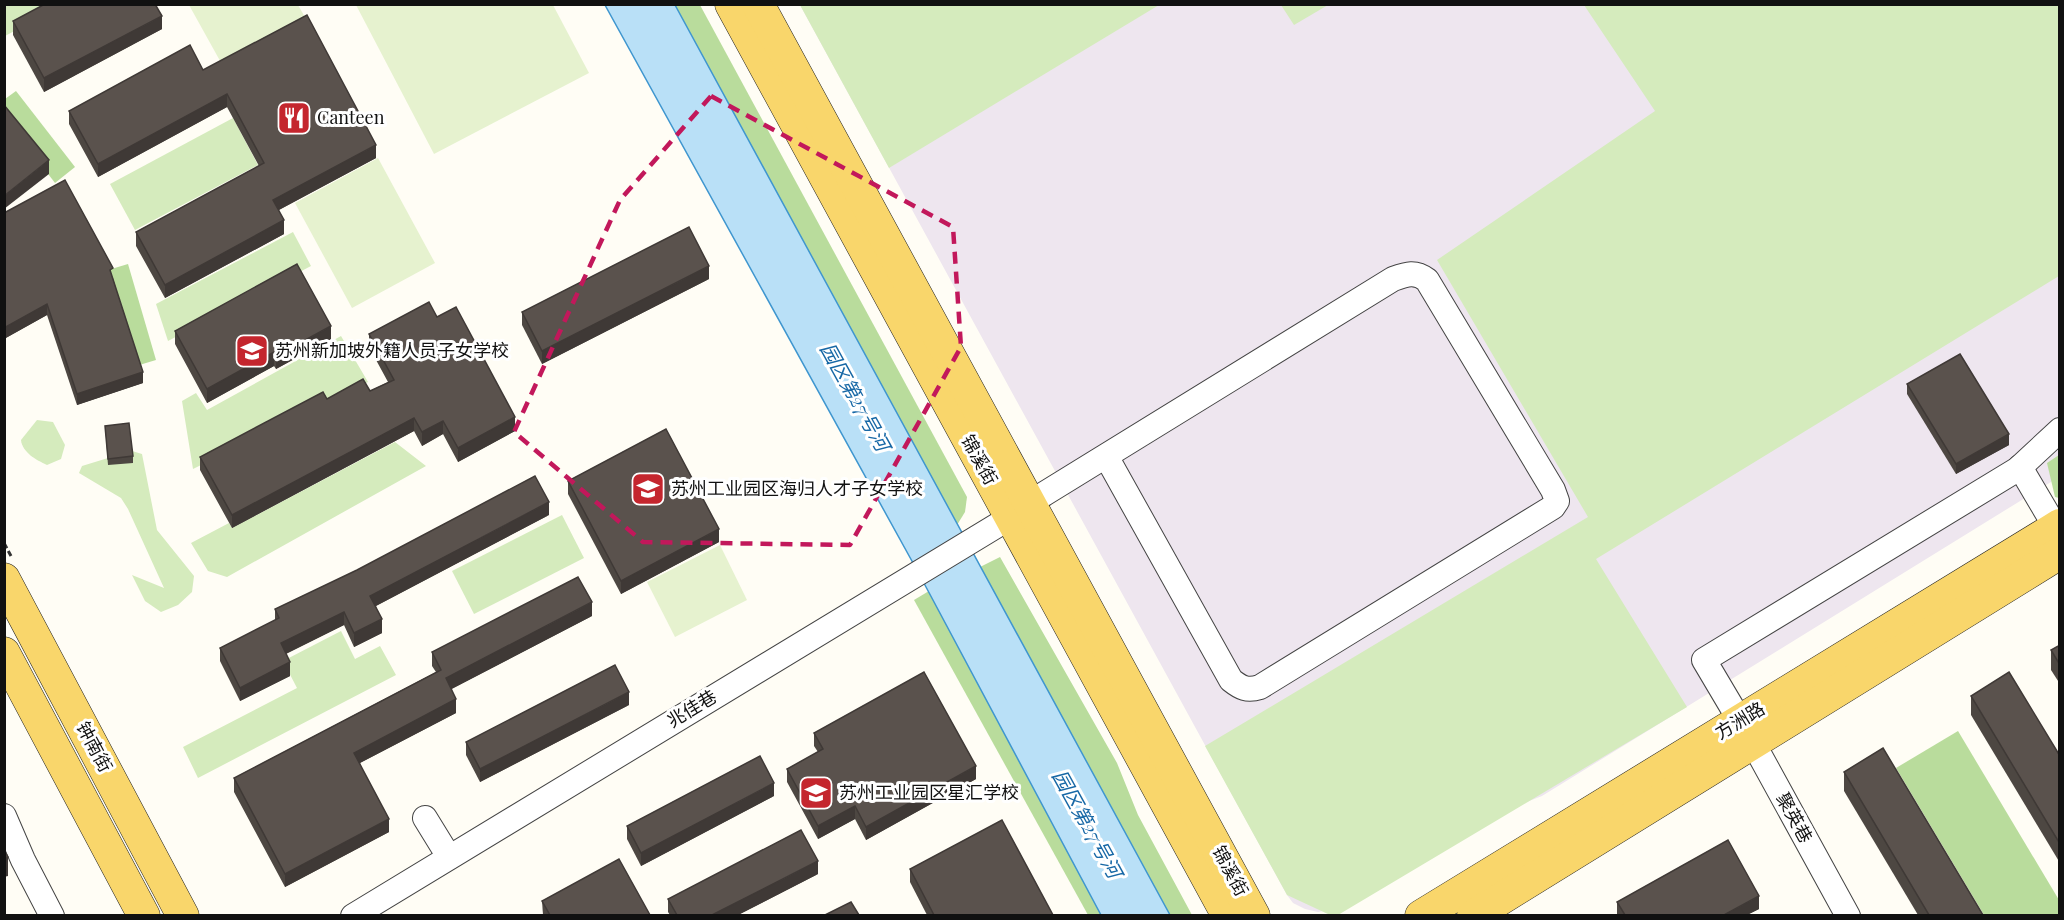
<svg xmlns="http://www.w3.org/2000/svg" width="2064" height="920" font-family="'Playfair Display','Noto Sans SC',serif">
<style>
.industrial{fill:#eee6ef}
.green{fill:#d5ebbd}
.forest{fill:#b9dc9c}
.pitch{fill:#e6f2cf}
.water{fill:#b9e0f7;stroke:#3f96cf;stroke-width:1.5}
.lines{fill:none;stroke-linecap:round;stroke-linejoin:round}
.minor-casing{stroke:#444;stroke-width:26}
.major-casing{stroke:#222;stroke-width:33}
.path{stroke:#333;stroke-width:3;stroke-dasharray:6 3;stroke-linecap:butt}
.minor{stroke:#fff;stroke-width:24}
.major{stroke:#f9d66b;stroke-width:32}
.wall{fill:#4d4742}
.shaded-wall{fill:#3f3936}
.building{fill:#5a524d;stroke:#3f3936;stroke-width:1.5}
.marked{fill:none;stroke:#c2185b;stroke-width:4.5;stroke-dasharray:12 8;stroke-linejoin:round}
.labels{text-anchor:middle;stroke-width:6;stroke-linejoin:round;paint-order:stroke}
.poi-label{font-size:18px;fill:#111;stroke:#fff;text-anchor:start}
.street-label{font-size:18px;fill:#111;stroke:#fff}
.water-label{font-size:20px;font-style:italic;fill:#1768a6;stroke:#fff}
</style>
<rect width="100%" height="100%" fill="#fffdf5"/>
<path class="industrial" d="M800,5h1259v472l-517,319 -51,20 -162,94 -11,2 -13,-3 -12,-6 -6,-8z"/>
<g class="green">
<path d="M5,5h59l-59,31z"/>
<path d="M800,5h359l-270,163z"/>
<path d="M1281,5h47l-34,20z"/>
<path d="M1584,5h475v271l-463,283 91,148 -349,208h-8l-43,-20 -82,-149 383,-229 -151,-257 218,-149z"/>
<path d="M233,118l25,47 -123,65 -25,-46z"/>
<path d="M293,232l18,34 -143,75 -12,-37z"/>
<path d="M341,336l27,46 -175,87 -11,-68 14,-8 11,17z"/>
<path d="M37,420l16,2 12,23 -4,14 -14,6c-11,-5 -25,-13 -26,-25z"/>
<path d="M395,442l31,24 -199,111 -19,-6 -17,-28 38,-20 3,5z"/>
<path d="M132,451l10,3 15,76 37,46 -2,16 -14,13 -17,7 -16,-11 -13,-26 32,13 -36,-79 -7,-11 -42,-25 3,-7 26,-8 25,5z"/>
<path d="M562,515l22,43 -110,56 -22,-43z"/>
<path d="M341,631l14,28 25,-13 16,29 -198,103 -15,-31 114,-59 -14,-27z"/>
</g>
<g class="forest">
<path d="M675,5h25l267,492 -2,15 -8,13z"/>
<path d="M16,91l59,76 -20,16 -50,-66v-18z"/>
<path d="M128,264l28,96 -20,6 -28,-96z"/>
<path d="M2059,455v43l-4,-1 -8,-34z"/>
<path d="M1000,557l117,206 21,52 54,100h-22l-190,-348z"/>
<path d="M929,591l172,324h-13l-174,-315z"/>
<path d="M1958,731l101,169v15h-75l-88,-147z"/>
</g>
<g class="pitch">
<path d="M189,5h109l15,26 -84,46z"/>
<path d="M356,5h197l36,68 -155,81z"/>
<path d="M378,158l57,105 -83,45 -57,-105z"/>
<path d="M720,545l27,55 -72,37 -28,-55z"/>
</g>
<path class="water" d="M605,5h70l495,910h-69l-183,-343z"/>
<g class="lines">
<defs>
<g id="minor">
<path d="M2020,467l36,61"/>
<path d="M4,816l19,44 29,56"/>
<path d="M425,818l24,39"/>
<path d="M353,916l658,-399 33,-23 349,-215c14,-5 22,-8 34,1l126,210 4,11 -4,6 -293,180c-13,4 -19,1 -29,-7l-125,-224"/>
<path d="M1848,916l-96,-175 -48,-81 314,-191 42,-39"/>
</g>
<g id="major">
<path d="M731,4l497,912"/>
<path d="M758,4l496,912"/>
<path d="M4,579l179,337"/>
<path d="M4,653l140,263"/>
<path d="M1421,916l639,-391"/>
<path d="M1473,916l587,-363"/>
</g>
</defs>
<use href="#minor" class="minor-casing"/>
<use href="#major" class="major-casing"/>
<path class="path" d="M4,543l7,13"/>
<use href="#minor" class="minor"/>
<use href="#major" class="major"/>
</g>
<g class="wall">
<path d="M13,21l149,8 -118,63 -31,-57z"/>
<path d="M203,70l173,88 -97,52 5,24 -119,64 -29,-52v-14l123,-66 -32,-59 -129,70 -29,-53v-13z"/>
<path d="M4,213l109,65 30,105 -66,22 -30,-90 -43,24z"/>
<path d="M709,279l-167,85 -20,-39v-13z"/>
<path d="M437,317l78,114 -57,31 -15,-28 -21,12 -8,-15 -182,97 -32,-58v-13l127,-58 43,-8 18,-9 -19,-35v-13z"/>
<path d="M175,331l156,8 -55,30 -2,-3 -67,37 -32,-59z"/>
<path d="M1907,384l102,61 -53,29 -49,-80z"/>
<path d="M105,426l28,30v7l-25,2z"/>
<path d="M568,481l151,61 -98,52 -53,-100z"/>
<path d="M549,515l-173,91 6,27 -28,14 -10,-22 -58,29 4,22 -50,25 -20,-40v-13l55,-27v-12z"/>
<path d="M592,616l-141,73 5,24 -96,50 29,69 -104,55 -51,-95v-14l202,-106 -4,-6v-14z"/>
<path d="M2060,645v39l-9,-14v-20z"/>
<path d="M1971,696l89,60v107l-89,-148z"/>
<path d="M629,705l-149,77 -14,-27v-13z"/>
<path d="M814,733l162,46 -110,61 -11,-21 -37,20 -31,-57v-13l31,-17 -4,-6z"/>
<path d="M1844,772l139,143h-65l-74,-124z"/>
<path d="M774,796l-133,70 -14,-27v-13z"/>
<path d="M910,869l143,46h-126l-17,-33z"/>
<path d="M818,874l-80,41h-68l-2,-3v-13z"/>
<path d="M542,901l108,14h-107z"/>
<path d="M1617,902l142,7 -12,6h-130z"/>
</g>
<g class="shaded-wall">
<path d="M162,16v13l-118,63v-14z"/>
<path d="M227,94v13l-129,70v-13z"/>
<path d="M376,145v13l-103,55v-13z"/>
<path d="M49,160v14l-45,35v-13z"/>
<path d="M284,220v14l-119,64v-13z"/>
<path d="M709,266v13l-167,85v-13z"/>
<path d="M47,304v11l-43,24v-11z"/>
<path d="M331,326v13l-55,30v-13z"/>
<path d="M274,352v14l-67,37v-14z"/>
<path d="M143,372v11l-66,22v-11z"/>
<path d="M515,417v14l-57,31v-14z"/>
<path d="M414,418v13l-182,97v-13z"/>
<path d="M443,421v13l-21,12v-14z"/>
<path d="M2009,434v11l-53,29v-10z"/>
<path d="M549,502v13l-179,94v-13z"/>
<path d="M719,529v13l-98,52v-13z"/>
<path d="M592,602v14l-146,76v-14z"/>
<path d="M344,612v13l-63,31v-13z"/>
<path d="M382,619v14l-28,14v-14z"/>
<path d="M290,662v14l-50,25v-13z"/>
<path d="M629,692v13l-149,77v-13z"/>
<path d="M456,699v14l-102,53v-13z"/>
<path d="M976,766v13l-110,61v-13z"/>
<path d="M774,783v13l-133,70v-13z"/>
<path d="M855,806v13l-37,20v-13z"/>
<path d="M389,819v13l-104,55v-13z"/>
<path d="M8,857v19l-4,1v-19z"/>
<path d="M818,861v13l-80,41h-26z"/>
<path d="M1759,896v13l-12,6h-23z"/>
</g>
<g class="building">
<path d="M45,4h110l7,12 -118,62 -31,-57z"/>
<path d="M307,15l69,130 -103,55 11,20 -119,65 -29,-53 128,-69 -37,-69 -129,70 -29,-53 121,-66 13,25z"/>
<path d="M4,105l45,55 -45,36z"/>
<path d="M65,180l48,88 -3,2 33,102 -66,22 -30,-90 -43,24v-115z"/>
<path d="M689,227l20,39 -167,85 -20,-39z"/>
<path d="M297,264l34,62 -55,30 -2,-4 -67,37 -32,-58z"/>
<path d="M429,302l8,15 19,-10 59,110 -57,31 -15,-27 -21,11 -8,-14 -182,97 -32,-58 123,-65 4,7 36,-20 7,12 24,-11 -25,-46z"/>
<path d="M1960,354l49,80 -53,30 -49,-80z"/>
<path d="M129,423l4,33 -25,3 -3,-33z"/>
<path d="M666,429l53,100 -98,52 -53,-100z"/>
<path d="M535,476l14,26 -179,94 12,23 -28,14 -10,-21 -63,31 9,19 -50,26 -20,-40 59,-30 -4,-9 82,-39z"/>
<path d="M578,577l14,25 -146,76 10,21 -102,54 35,66 -104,55 -51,-96 207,-108 -9,-18z"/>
<path d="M2060,645v20l-9,-15z"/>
<path d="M615,665l14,27 -149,77 -14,-27z"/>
<path d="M924,672l52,94 -110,61 -11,-21 -37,20 -31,-57 36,-20 -9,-16z"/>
<path d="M2009,672l51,84v88l-89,-148z"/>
<path d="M1883,748l100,167h-54l-85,-143z"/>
<path d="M760,756l14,27 -133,70 -14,-27z"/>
<path d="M1002,820l51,95h-119l-24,-46z"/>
<path d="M801,830l17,31 -106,54h-35l-9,-16z"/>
<path d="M1728,840l31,56 -35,19h-99l-8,-13z"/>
<path d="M4,850l4,7 -4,1z"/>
<path d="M619,859l31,56h-100l-8,-14z"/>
<path d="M851,902l8,13h-34z"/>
</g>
<path class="marked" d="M711,96l242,131 8,120 -111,198 -207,-3 -129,-110 106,-232z"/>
<defs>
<symbol id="restaurant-square" viewBox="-11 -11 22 22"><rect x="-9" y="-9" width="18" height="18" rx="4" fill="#c4262e" stroke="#fff"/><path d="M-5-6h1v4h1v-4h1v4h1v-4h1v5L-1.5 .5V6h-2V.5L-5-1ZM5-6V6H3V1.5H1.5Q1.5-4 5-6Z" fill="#fff"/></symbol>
<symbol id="school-square" viewBox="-11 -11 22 22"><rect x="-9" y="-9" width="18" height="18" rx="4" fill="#c4262e" stroke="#fff"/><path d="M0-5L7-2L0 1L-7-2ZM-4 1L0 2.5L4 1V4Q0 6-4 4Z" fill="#fff"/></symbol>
</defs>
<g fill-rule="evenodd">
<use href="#restaurant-square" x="275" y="99" width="38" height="38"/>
<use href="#school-square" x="233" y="332" width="38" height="38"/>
<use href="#school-square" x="629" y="470" width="38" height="38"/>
<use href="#school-square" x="797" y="774" width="38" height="38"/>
</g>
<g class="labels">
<g class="poi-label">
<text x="317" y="124">Canteen</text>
<text x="275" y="357">苏州新加坡外籍人员子女学校</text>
<text x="671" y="495">苏州工业园区海归人才子女学校</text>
<text x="839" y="799">苏州工业园区星汇学校</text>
</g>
<g class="street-label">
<text transform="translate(979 460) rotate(61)" y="6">锦溪街</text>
<text transform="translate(692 709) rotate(-31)" y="6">兆佳巷</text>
<text transform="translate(1740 721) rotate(-31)" y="6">方洲路</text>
<text transform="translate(94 747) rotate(62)" y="6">钟南街</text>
<text transform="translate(1794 818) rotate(61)" y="6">聚英巷</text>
<text transform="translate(1230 871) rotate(62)" y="6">锦溪街</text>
</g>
<g class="water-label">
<text transform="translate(855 397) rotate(61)" y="7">园区第27号河</text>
<text transform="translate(1087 824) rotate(61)" y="7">园区第27号河</text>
</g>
</g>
<rect width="2064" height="920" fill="none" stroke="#111111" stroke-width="12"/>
</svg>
